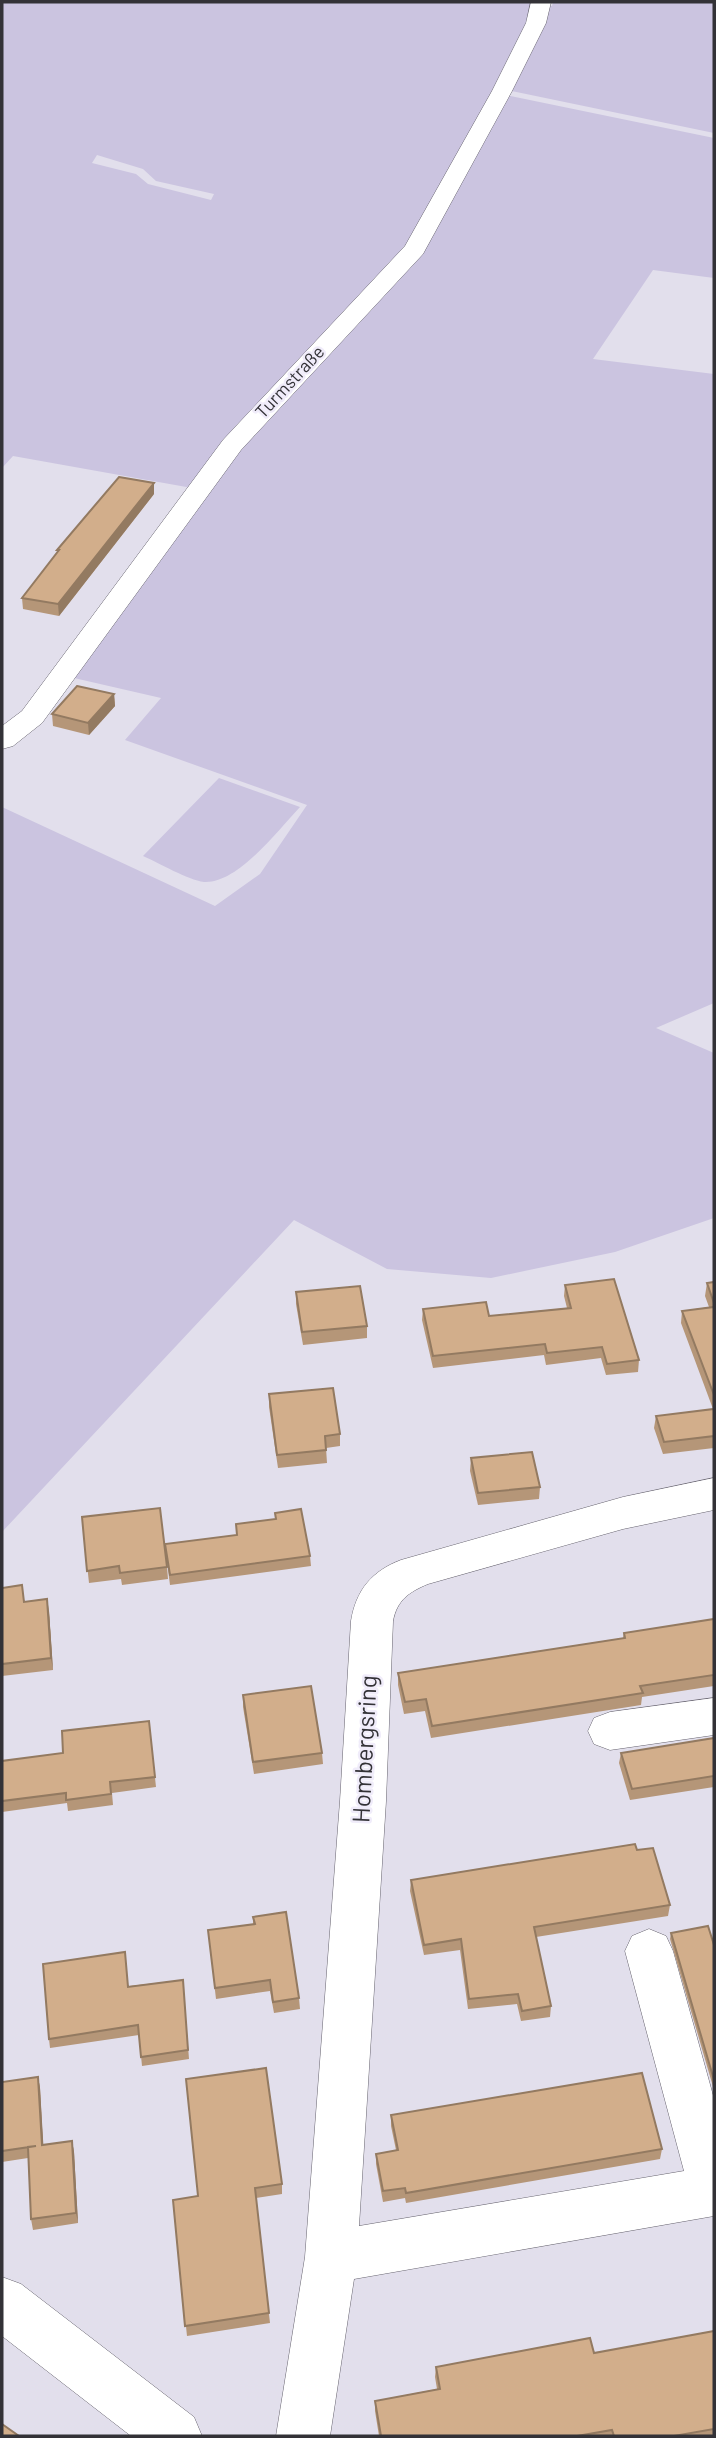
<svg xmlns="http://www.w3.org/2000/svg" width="716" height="2438" font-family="Barlow,sans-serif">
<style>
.green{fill:#cbc4e0;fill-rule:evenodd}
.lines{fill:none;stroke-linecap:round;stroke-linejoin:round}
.minor-casing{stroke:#66636e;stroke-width:1}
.minor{fill:#fff;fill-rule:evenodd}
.wall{fill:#b59678}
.shaded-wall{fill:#937a61}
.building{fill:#d2ae8b;stroke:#937a61;stroke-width:2}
.labels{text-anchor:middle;stroke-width:5;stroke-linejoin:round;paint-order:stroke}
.far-street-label{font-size:18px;fill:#333237;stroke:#f0ecfa}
.near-street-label{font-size:24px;fill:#333237;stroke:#f0ecfa}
</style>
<rect width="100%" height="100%" fill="#e2dfec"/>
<g class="green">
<path d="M2,2h536l-6,20 -111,210 -229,256 -179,-32 -11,12zM97,155l46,14 13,12 58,13 -3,6 -63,-16 -12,-10 -44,-11z"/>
<path d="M553,2h161v131l-207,-43 38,-85 7,1z"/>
<path d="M506,95l208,43v140l-61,-8 -60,89 121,15v629l-58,25 58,25v165l-99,34 -124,26 -104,-9 -93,-49 -292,312v-725l213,99 45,-32 47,-69 -182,-65 36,-42 -87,-20 171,-235 167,-185z"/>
<path d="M219,778l81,29c-22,23 -62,77 -96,75 -16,-2 -45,-19 -61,-26z"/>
</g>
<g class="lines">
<defs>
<g id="minor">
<path d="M531,2h20l-5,21 -34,68 -89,163 -182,196 -199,273 -29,23 -11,3v-23l20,-15 201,-271 182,-194 87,-155 34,-68z"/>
<path d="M714,1478v32l-91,19 -195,55c-19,8 -31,16 -35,37l-7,180 -27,425 325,-55 -59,-220 7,-15 17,-7 17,7 7,15 41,148v117l-360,63 -24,157h-54l29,-179 35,-456 11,-180c5,-31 21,-50 50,-61l222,-63z"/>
<path d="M714,1698v37l-104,15 -16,-6 -6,-13 6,-13 16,-6z"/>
<path d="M2,2277l19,7 173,133 8,19h-71l-129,-100z"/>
</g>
</defs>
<use href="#minor" class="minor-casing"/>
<use href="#minor" class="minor"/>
</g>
<g class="wall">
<path d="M154,494l-95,122 -36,-7 -1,-11 35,-45v-3z"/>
<path d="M114,694l1,12 -26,29 -36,-9 -1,-12z"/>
<path d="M714,1282v166l-51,6 -9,-26 2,-12 57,-7 -32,-86 1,-12 27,-4 -4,-11 2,-13z"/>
<path d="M565,1285l74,75 -1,12 -32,3 -5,-17 -55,7 -2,-10 -111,13 -11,-48 1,-11 66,7 78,-8 -3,-12z"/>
<path d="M296,1292l71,34v12l-64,7 -7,-41z"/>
<path d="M269,1394l71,40v12l-14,2 1,15 -49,5 -9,-61z"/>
<path d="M471,1458l69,29 -1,12 -61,6 -8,-34z"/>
<path d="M82,1517l85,50 1,12 -46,6 -1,-6 -32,4z"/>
<path d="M236,1524l74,32 1,10 -141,19 -4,-31 70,-19z"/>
<path d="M2,1588l23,14 24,9 4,59 -51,6z"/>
<path d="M714,1619v67l-72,11 -1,8 -210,33 -6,-27 -21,3 -6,-29v-12l225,-35 1,-5z"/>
<path d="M243,1695l79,58 1,11 -69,10 -11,-67z"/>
<path d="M149,1721l7,66 -44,6 1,12 -45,6 -1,-8 -65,9v-51l61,-8z"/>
<path d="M714,1738v49l-84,13 -11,-37 2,-10z"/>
<path d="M637,1850l33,55 -2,11 -132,21 15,69 -1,11 -29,4 -4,-17 -49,5 -8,-59 -36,5 -14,-64 1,-11z"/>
<path d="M253,1917l46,81 1,11 -26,4 -4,-22 -54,8 -8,-69 45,-6z"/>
<path d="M671,1933l43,12v145l-44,-151z"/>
<path d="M183,1980l6,79 -47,7 -3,-31 -89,13 -1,-9 80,-53z"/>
<path d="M38,2077l2,11 3,57 29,-4 2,11 4,71 -45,7 -2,-11 -3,-61 -26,4v-80z"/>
<path d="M391,2115l271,34 -2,10 -254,44 -1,-5 -22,4 -7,-38v-10l20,-4 -5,-24z"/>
<path d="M282,2184v10l-26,4 14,125 -83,13 -14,-136z"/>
<path d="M714,2331v105h-335l-4,-25v-10l62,-12 -2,-12 1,-10 158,-14z"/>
</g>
<g class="shaded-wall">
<path d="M154,483v11l-95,122 -1,-12z"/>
<path d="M114,694l1,12 -26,29 -1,-12z"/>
<path d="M47,1599l2,12 4,59 -2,-12z"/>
<path d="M38,2077l2,11 4,68 -2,-11z"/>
<path d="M72,2141l2,11 4,71 -2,-10z"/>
</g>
<g class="building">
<path d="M119,477l35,6 -96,121 -36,-6 37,-48h-2z"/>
<path d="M77,686l37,8 -26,29 -36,-9z"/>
<path d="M614,1279l25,81 -32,4 -5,-17 -55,6 -2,-9 -112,12 -10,-47 63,-7 3,14 82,-8 -6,-23z"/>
<path d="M714,1282v21l-7,-20z"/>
<path d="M360,1286l7,40 -65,6 -6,-40z"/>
<path d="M714,1307v88l-32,-84z"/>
<path d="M333,1388l7,46 -15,2 1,14 -49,5 -8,-61z"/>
<path d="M714,1409v27l-50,6 -8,-26z"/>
<path d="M532,1452l8,35 -62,6 -7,-35z"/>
<path d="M160,1508l7,59 -47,6 -1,-7 -32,5 -5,-54z"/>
<path d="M301,1509l9,47 -140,19 -5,-31 72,-9 -1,-11 40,-5 -1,-6z"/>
<path d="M22,1585l2,17 23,-3 4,59 -49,6v-76z"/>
<path d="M714,1619v56l-74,11 3,7 -211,33 -6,-27 -21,3 -7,-29 227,-35 -1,-5z"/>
<path d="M311,1686l11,67 -69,9 -10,-67z"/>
<path d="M149,1721l6,56 -45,5 1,12 -45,6v-7l-64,8v-40l61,-8 -1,-22z"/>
<path d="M714,1738v38l-82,13 -11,-36z"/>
<path d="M635,1844l2,6 16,-2 17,57 -136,22 17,79 -29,5 -4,-17 -49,5 -8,-60 -37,6 -13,-65z"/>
<path d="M286,1912l13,86 -26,4 -3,-22 -55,8 -7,-58 47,-6 -2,-7z"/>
<path d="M708,1926l6,19v135l-43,-147z"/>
<path d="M125,1952l3,35 55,-7 5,70 -47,7 -3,-32 -89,14 -6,-75z"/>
<path d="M266,2068l16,116 -27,4 14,125 -84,13 -12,-126 25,-4 -12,-117z"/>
<path d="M642,2073l20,76 -256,44 -1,-5 -22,3 -7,-37 22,-4 -7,-35z"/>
<path d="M38,2077l4,68 30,-4 4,72 -45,6 -3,-72 8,-1 -34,5v-69z"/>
<path d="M714,2331v98l-40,7h-60l-2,-6 -35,6h-196l-6,-35 65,-12 -4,-22 154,-29 4,15z"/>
<path d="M2,2424l17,12h-17z"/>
</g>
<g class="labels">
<g class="far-street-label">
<text transform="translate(290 382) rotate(-47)" y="6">Turmstraße</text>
</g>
<g class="near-street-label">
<text transform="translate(365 1749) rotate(-87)" y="8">Hombergsring</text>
</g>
</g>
<rect width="716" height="2438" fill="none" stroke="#333237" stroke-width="7"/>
</svg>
